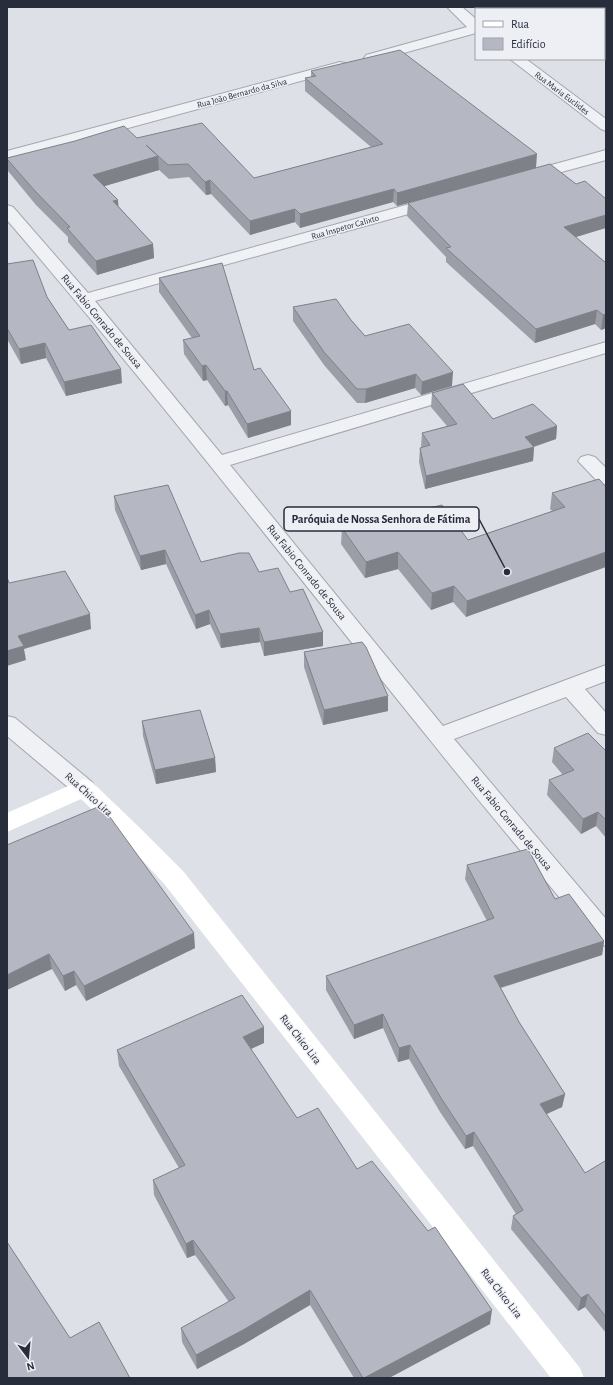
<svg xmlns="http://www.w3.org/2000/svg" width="613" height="1385" font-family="'Alegreya Sans',sans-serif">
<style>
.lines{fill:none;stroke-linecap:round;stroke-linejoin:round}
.street-casing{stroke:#a3a7af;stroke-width:2}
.street{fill:#f0f1f5;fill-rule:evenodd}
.secondary{fill:#fff;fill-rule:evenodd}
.wall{fill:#9c9ea7}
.shaded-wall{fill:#7f8188}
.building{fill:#b5b8c2;stroke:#7f8188}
.labels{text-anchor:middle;stroke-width:3;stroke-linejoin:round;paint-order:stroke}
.far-street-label{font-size:9px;fill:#282d3b;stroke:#edeff4}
.street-label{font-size:11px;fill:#282d3b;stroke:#edeff4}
.leader{fill:none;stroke:#282d3b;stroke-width:1.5}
.callout-dot{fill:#282d3b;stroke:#edeff4;stroke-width:1.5}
.callout{fill:#edeff4;stroke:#282d3b;stroke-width:1.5}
.callout-label{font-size:12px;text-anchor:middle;font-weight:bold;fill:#282d3b}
</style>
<rect width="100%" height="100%" fill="#dde0e6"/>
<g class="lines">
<defs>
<g id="street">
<path d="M447,7h15l14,12v14l-105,29 -5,-1 -2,-3 2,-3 101,-28z"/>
<path d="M577,7h23l-1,2h-23z"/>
<path d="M510,59h16l80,60v12l-5,-2z"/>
<path d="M340,62l5,1 2,3 -2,3 -338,92v-10z"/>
<path d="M606,150v10l-78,21 -6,-2 -2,-3 2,-3z"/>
<path d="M435,197l6,2 2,3 -2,3 -346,96 127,154 384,-113v11l-376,112 213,261 163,-61v16l-21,8 21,24v22l-8,-2 -32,-36 -112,42 152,180v27l-9,-3c-55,-67 -112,-134 -167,-203 -140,-173 -277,-350 -423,-520v-15l6,2 75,86z"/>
<path d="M588,455l7,2 11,11v17l-7,-2 -21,-22 3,-4z"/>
<path d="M7,716l8,2 77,64 4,6 -4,6 -8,3 -8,-3 -69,-58z"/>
</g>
</defs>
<use href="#street" class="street-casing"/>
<use href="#street" class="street"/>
<path class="secondary" d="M84,779l8,3 48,46 43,43 397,497 4,10h-33l-386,-493 -41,-45 -43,-41 -74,33v-19z"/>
</g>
<g class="wall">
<path d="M311,71l225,97 40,69 30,26v65l-5,2 -6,-6 -60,19 -89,-81v-5l-39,-41 1,-13 -11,3 -4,-4 -93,26 -5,-6 -45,13 -39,-41 -5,1 -17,-18 -20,2 -10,-9 -55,16 15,21 34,37 1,14 -57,17 -29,-33v-5l-32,-32 -28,-34 -1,-13 130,-20 117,40 117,-31 -66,-56v-13l6,-1z"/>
<path d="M7,264l40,33 22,33 53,53 -56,13 -20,-38 -25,6 -14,-25z"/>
<path d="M159,278l95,92 37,55 -43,13 -20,-33 -3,1 -18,-26 -4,1 -19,-27 -1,-14 9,-2 -33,-46z"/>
<path d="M293,307l58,13 14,16 87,50 -31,9 -6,-7 -50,15h-8l-33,-38 -31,-44z"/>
<path d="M432,393l61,26 64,7 -1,13 -22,8 -1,14 -108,28 -6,-27 1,-14h2l-1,-2 1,-13 25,-7 -16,-19z"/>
<path d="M599,479l-133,138 -13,-15 -22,8 -33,-41 -33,9 -24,-34 1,-16 126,12 84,-29 -2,-2 2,-16z"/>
<path d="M114,496l87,66 58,10 31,20 33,54 -59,10 -4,-14 -39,6 -11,-24 -14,5 -30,-65 -25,6 -26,-60z"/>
<path d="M304,652l84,44v15l-65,14 -19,-58z"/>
<path d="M142,721l73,37 1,14 -60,12 -13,-48z"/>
<path d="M554,748l52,3v87l-10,-12 -15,8 -34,-39 2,-15 14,-5 -11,-13z"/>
<path d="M7,845l188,103 -109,53 -10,-16 -11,6 -13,-22z"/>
<path d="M467,865l88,34 49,42 -2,14 -101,33 18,34 46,72 -3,13 -16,7 39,59 21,-10v170l-21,-26 -7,4 -67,-82 2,-13 3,-2 -43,-68 -8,3 -25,-37 -31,-53 -11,3 -15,-34 -29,11 -28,-49v-14l161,-55 -22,-42z"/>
<path d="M264,1043l-13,6 46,69 60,51 133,155 -101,54h-35l-44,-73 -66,39 -47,25 -15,-27 -1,-14 48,-26 -34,-47 -8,3 -33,-63 -1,-15 26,-12 -60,-102 -2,-16z"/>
</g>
<g class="shaded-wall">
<path d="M537,154l-1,14 -139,38v-13z"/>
<path d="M158,156l1,14 -64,19 -2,-14z"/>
<path d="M210,180l1,14 -5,1 -1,-13z"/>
<path d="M394,189l-1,13 -93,26v-14z"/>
<path d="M118,200l1,13 -6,-12z"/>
<path d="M295,209v13l-45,13v-14z"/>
<path d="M606,215v13l-43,13 1,-14z"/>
<path d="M153,244l1,14 -57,17 -1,-14z"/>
<path d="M597,310l-2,14 -60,19 1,-14z"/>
<path d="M606,314v14l-5,2 2,-15z"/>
<path d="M45,343l1,15 -25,6 -2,-15z"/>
<path d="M206,365l1,15 -4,1 -1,-15z"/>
<path d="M121,369l1,14 -56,13 -2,-14z"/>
<path d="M453,372l-1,14 -31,9 1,-13z"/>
<path d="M416,374l-1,14 -50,15 1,-14z"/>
<path d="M225,391h2l1,14 -3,1z"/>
<path d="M291,411v14l-43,13 -1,-14z"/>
<path d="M557,426l-1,13 -27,9 5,-1 -1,14 -108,28 1,-13 99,-39z"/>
<path d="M165,550l1,14 -25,6 -1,-14z"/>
<path d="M398,552v17l-33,9 1,-16z"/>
<path d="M606,552v15l-140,50 1,-16z"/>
<path d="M454,586l-1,16 -22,8 1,-17z"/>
<path d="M209,610l1,14 -14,5 -1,-14z"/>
<path d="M90,614l1,15 -67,20 2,11 -19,6v-15l11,-15z"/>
<path d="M259,628l1,14 -39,6 -1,-14z"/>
<path d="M323,632v14l-59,10v-14z"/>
<path d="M388,696v15l-65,14 1,-15z"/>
<path d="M215,758l1,14 -60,12 -1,-14z"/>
<path d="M598,812l-2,14 -15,8 2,-15z"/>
<path d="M194,933l1,15 -109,53 -2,-15z"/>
<path d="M604,941l-2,14 -109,35 1,-14z"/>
<path d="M49,954l3,15 -45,21v-15z"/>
<path d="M74,971l2,14 -11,6 -2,-15z"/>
<path d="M383,1014v14l-29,11v-14z"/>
<path d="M264,1027v16l-20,9 -1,-15z"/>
<path d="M410,1045l-1,14 -11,3 1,-14z"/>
<path d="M565,1094l-3,13 -24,11 2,-14z"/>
<path d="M474,1132l-1,14 -8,3 1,-13z"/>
<path d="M193,1240l2,15 -8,3 -1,-14z"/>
<path d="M310,1290v15l-66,39 -47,25 -1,-14z"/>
<path d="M588,1294l-3,13 -7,4 3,-13z"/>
<path d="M492,1310l-2,14 -101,54h-25z"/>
</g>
<g class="building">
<path d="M400,50l137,104 -140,39 -3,-4 -94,25 -5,-5 -45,12 -40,-41 -5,2 -17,-18 -20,1 -22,-20 12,11 -65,19 25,25 -5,1 40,43 -57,17 -29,-33 3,-1 -35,-36 -28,-32v-1l68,-17 49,-15 13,12 65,-15 52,55 129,-34 -78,-66 11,-2 -5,-5z"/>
<path d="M550,164l26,20 9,-3 21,18v16l-42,12 42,36v51l-3,1 -6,-5 -61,19 -90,-81 5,-1 -43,-44z"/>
<path d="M33,260l14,37 22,33 22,-5 30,44 -57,13 -19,-39 -26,6 -12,-21v-64z"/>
<path d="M222,263l32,107 6,-2 31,43 -44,13 -20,-33h-2l-19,-26 -4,1 -19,-26 17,-4 -41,-58z"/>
<path d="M336,299l15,21 14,16 44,-12 44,48 -31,10 -6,-8 -50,15h-9l-33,-37 -31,-45z"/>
<path d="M463,384l30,35 40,-15 24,22 -32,11 9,10 -108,29 -6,-28 10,-3 -8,-12 35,-9 -25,-31z"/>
<path d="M599,479l7,8v65l-139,49 -13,-15 -22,7 -34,-41 -32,10 -24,-34 100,-23 26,35 97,-33 -13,-14z"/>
<path d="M168,485l33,77 38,-9h10l10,19 19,-4 12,24 13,-3 20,43 -59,10 -5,-14 -39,6 -11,-24 -14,5 -30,-65 -25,6 -26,-60z"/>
<path d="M65,571l25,43 -72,22 6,10 -17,5v-74l2,6z"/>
<path d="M362,642l4,5 22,49 -64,14 -20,-58z"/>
<path d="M200,710l15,48 -60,12 -13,-49z"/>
<path d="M588,733l18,18v69l-8,-8 -15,7 -34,-39 25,-10 -20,-22z"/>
<path d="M100,806l7,7 87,120 -110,53 -10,-15 -11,5 -14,-22 -42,21v-130z"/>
<path d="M528,849l27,50 14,-5 35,47 -110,35 25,46 46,72 -25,10 45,69 20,-12 1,2v154l-18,-23 -7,4 -68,-82 10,-6 -49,-78 -8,4 -25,-38 -31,-53 -11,3 -16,-34 -29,11 -28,-49 168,-58 -27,-53z"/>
<path d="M242,995l22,32 -21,10 54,81 21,-10 39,61 15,-8 56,70 7,-4 57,83 -128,68h-1l-53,-88 -67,40 -47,25 -15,-27 54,-30 -42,-58 -7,4 -33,-64 32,-15 -68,-115z"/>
<path d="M7,1242l63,96 29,-16 31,56h-123z"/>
</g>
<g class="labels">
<g class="far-street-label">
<text transform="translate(242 93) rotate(-15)" y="3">Rua João Bernardo da Silva</text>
<text transform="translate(562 93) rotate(37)" y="3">Rua Maria Euclides</text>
<text transform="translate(345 227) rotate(-16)" y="3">Rua Inspetor Calixto</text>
</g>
<g class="street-label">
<text transform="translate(102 321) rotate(50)" y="4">Rua Fabio Conrado de Sousa</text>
<text transform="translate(307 572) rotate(51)" y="4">Rua Fabio Conrado de Sousa</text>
<text transform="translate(89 794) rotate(42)" y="4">Rua Chico Lira</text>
<text transform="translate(512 823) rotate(50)" y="4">Rua Fabio Conrado de Sousa</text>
<text transform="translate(301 1039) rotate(52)" y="4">Rua Chico Lira</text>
<text transform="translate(502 1293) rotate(52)" y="4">Rua Chico Lira</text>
</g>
</g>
<path class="leader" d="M507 572L479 519"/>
<circle class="callout-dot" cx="507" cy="572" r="4"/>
<rect class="callout" x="284" y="507" width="195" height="24" rx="4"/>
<g class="callout-label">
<text x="381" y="523">Paróquia de Nossa Senhora de Fátima</text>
</g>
<rect width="613" height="1385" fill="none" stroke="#282d3b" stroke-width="16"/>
<rect x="475" y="8" width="130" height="52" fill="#edeff4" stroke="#9ea1aa"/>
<rect x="483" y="21" width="20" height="6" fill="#ffffff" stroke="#9ea1aa"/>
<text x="511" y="28" font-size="12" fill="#282d3b">Rua</text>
<rect x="483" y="38" width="20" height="12" fill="#b5b8c2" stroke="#9ea1aa"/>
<text x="511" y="48" font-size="12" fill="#282d3b">Edifício</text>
<g transform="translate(28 1357) rotate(164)" stroke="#edeff4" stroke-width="3" paint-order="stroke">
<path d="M0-3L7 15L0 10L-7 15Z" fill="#282d3b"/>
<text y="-6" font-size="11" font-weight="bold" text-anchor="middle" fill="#282d3b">N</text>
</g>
</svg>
